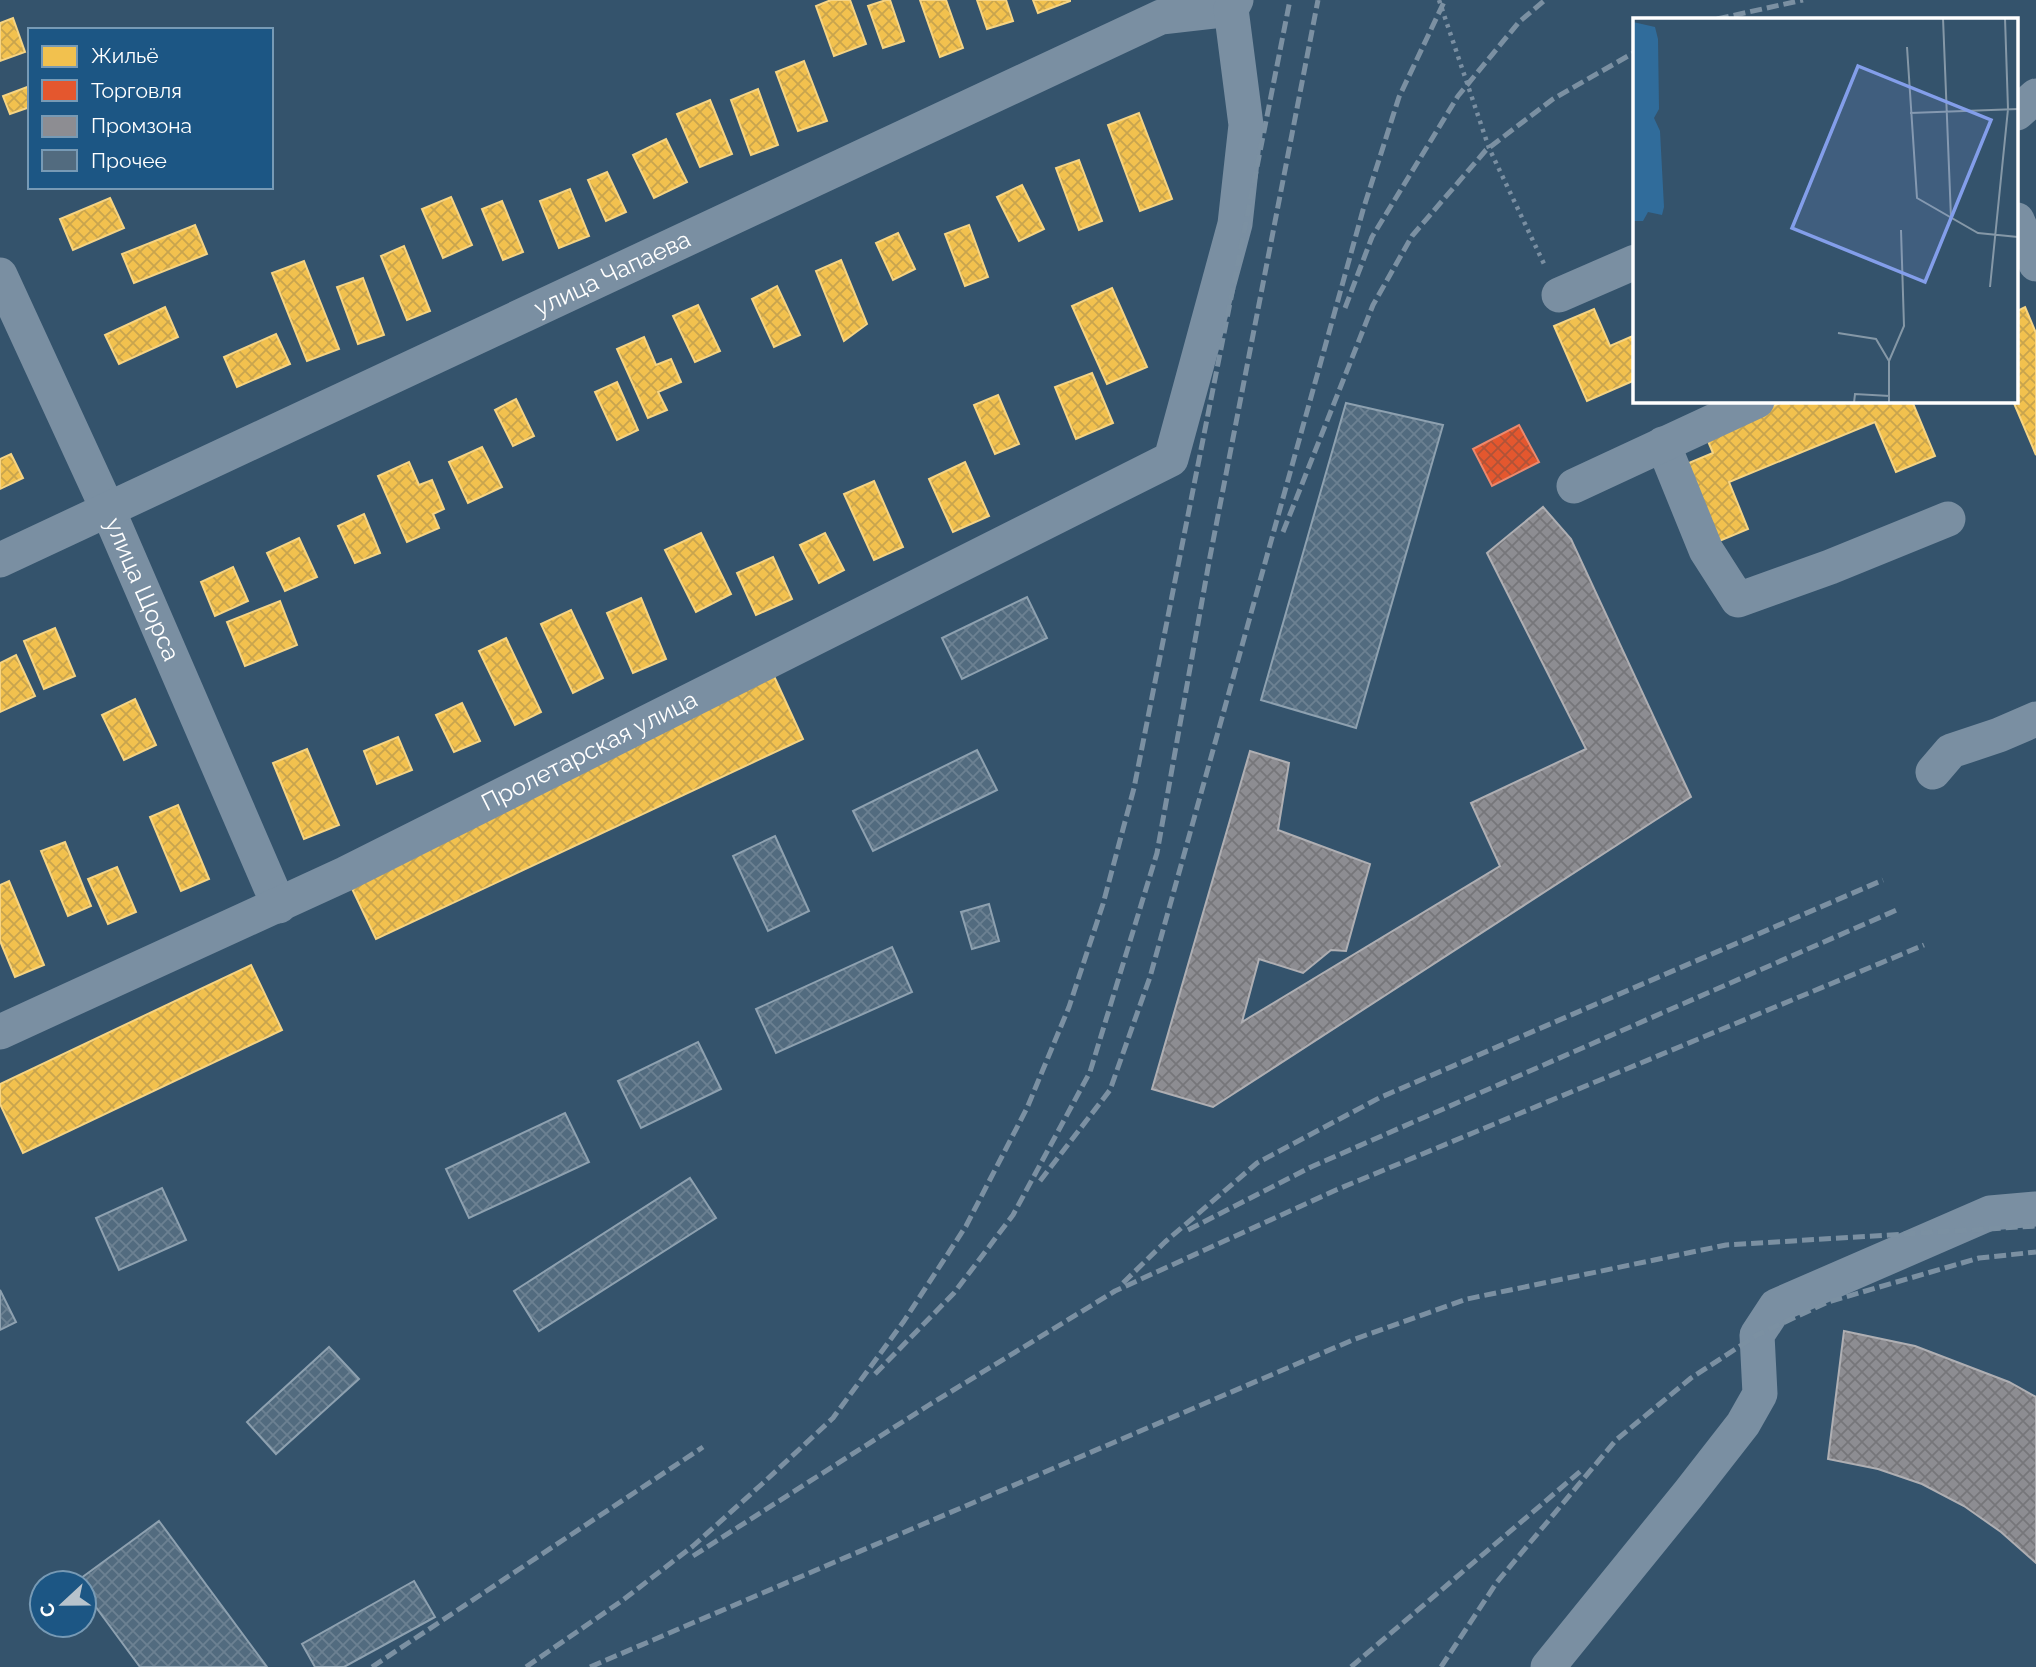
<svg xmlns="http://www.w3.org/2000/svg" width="2036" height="1667" font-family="Raleway,sans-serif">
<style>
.homes{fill:url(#homes-cross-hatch);stroke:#f6d483;stroke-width:2}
.shops{fill:url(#shops-cross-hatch);stroke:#ec896d;stroke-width:2}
.industry{fill:url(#industry-cross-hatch);stroke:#afafb3;stroke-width:2}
.building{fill:url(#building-cross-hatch);stroke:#8ea1b0;stroke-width:2}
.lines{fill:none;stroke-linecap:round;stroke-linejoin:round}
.path{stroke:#7a8fa2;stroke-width:4.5;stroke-dasharray:3.5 5;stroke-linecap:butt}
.minor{stroke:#7a8fa2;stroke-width:35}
.rail{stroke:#7b90a2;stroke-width:5;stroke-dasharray:12 5;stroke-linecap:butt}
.labels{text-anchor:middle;stroke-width:7;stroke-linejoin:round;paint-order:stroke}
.street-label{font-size:24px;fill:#fff;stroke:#1c5684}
.inset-road{fill:none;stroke:#8598a7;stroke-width:2}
.view{fill:#839eea;fill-opacity:0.15;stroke:#839eea;stroke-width:3.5}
.inset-edge{fill:none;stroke:#fff;stroke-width:3.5}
</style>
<defs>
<pattern id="homes-cross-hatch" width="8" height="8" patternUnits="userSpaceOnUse" patternTransform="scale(1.75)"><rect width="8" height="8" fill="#f2c14e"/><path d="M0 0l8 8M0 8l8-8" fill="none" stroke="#c8a44e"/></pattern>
<pattern id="shops-cross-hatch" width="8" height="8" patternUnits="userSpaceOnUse" patternTransform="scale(1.75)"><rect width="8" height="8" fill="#e4572e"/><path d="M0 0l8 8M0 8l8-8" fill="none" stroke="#af5338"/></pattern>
<pattern id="industry-cross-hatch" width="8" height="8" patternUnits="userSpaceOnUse" patternTransform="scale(1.75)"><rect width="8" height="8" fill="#8d8d92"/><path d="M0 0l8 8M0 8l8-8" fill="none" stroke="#76767a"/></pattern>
<pattern id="building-cross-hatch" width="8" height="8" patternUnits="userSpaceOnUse" patternTransform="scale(1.75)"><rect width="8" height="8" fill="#526b7f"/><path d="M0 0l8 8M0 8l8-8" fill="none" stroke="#6c8192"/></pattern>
</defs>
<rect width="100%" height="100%" fill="#34536c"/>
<g class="homes">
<path d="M831,0h19l16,44 -32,12 -18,-50z"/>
<path d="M886,0h4l14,41 -21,7 -15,-42z"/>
<path d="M920,0h26l17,48 -23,9z"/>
<path d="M977,0h29l7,21 -26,8z"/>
<path d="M1033,0h37v1l-32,12z"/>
<path d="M13,18l12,34 -25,9v-38z"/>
<path d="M804,61l23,60 -29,10 -22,-59z"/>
<path d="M30,86v21l-20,7 -7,-18z"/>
<path d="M758,89l20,56 -27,10 -20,-55z"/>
<path d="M710,100l22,54 -32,13 -23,-53z"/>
<path d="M1139,113l33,86 -32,12 -32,-86z"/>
<path d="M666,139l21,43 -33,16 -21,-43z"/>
<path d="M1079,160l23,61 -23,9 -23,-62z"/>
<path d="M607,172l19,40 -20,9 -18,-41z"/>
<path d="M1022,185l22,44 -25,12 -22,-44z"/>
<path d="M570,189l19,47 -30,12 -19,-47z"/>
<path d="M451,197l21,48 -29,13 -21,-49z"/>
<path d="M110,198l14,30 -51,22 -13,-31z"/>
<path d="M502,201l21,51 -20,8 -21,-51z"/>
<path d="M195,225l12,29 -73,29 -12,-29z"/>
<path d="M969,225l19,52 -23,9 -20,-52z"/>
<path d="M898,233l17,36 -22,11 -17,-37z"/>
<path d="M404,246l26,65 -23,9 -26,-64z"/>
<path d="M841,260l26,64 -23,17 -28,-70z"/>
<path d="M304,261l35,88 -32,12 -35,-88z"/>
<path d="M363,278l21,57 -26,9 -21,-57z"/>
<path d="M777,286l23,49 -26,12 -22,-48z"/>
<path d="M1112,288l35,79 -40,17 -35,-78z"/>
<path d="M698,305l22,46 -25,11 -22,-46z"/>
<path d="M165,307l13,30 -59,27 -14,-29z"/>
<path d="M2025,307l11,26v122l-23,-54h4v-90z"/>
<path d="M1594,309l16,37 25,-11v45l-48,21 -33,-75z"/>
<path d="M276,334l14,30 -53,23 -13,-30z"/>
<path d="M644,337l12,28 15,-6 10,23 -23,10 9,18 -19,8 -31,-69z"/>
<path d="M1092,373l21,50 -37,16 -21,-52z"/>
<path d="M617,382l21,48 -21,10 -22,-48z"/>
<path d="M998,395l21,49 -24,10 -21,-49z"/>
<path d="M516,399l18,37 -21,10 -18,-36z"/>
<path d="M1785,401h127l23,55 -39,16 -21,-50 -146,60 19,47 -31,13 -33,-77 29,-12 -8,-19z"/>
<path d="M482,447l20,40 -34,16 -19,-41z"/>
<path d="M11,454l12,24 -23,11v-30z"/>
<path d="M409,462l10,23 13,-5 12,29 -11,5 6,14 -32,14 -29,-66z"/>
<path d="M965,462l24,54 -36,16 -24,-53z"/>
<path d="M874,481l29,66 -29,13 -30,-66z"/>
<path d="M364,514l16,39 -25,10 -17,-37z"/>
<path d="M701,533l30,61 -35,18 -31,-62z"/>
<path d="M825,533l19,37 -25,13 -19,-38z"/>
<path d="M299,538l18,39 -32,14 -18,-38z"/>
<path d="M773,557l19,42 -36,16 -19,-42z"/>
<path d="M233,567l15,34 -33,15 -14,-34z"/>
<path d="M641,598l25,61 -33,14 -26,-60z"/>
<path d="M280,601l17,44 -52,21 -18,-44z"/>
<path d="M571,610l32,68 -30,15 -32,-69z"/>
<path d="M55,628l20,48 -31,13 -20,-48z"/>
<path d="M506,638l35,74 -26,13 -36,-74z"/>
<path d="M16,655l19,41 -35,16v-49z"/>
<path d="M773,674l30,65 -427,200 -31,-65z"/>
<path d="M135,699l21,46 -32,15 -22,-45z"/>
<path d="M462,703l18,38 -26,11 -18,-37z"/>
<path d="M398,737l14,33 -35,14 -13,-33z"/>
<path d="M307,749l32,76 -35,14 -31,-76z"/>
<path d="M178,805l31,74 -28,12 -31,-74z"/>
<path d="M65,842l26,64 -23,10 -27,-65z"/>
<path d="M117,867l19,45 -28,12 -20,-45z"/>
<path d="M9,881l35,84 -29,12 -15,-36v-56z"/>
<path d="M251,965l31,65 -259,123 -23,-49v-20z"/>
</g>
<path class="shops" d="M1519,425l20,37 -47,24 -19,-37z"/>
<g class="industry">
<path d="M1543,507l28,32 120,258 -478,310 -61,-18 98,-338 39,12 -11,67 92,34 -24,87 -15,-1 -28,23 -44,-14 -17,63 258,-156 -29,-63 115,-54 -99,-196z"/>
<path d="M1844,1331l71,15 94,36 27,15v166l-35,-31 -37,-26 -42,-22 -44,-15 -50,-10z"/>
</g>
<g class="building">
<path d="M1346,403l97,22 -87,303 -95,-28z"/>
<path d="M1027,597l20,41 -85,41 -20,-41z"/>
<path d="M977,750l20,40 -124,61 -20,-40z"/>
<path d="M775,836l34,75 -41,20 -35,-75z"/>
<path d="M989,904l10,37 -27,8 -11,-37z"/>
<path d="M892,947l20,45 -136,61 -20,-44z"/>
<path d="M698,1042l23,47 -80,39 -23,-47z"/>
<path d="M565,1113l24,49 -120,56 -23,-49z"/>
<path d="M690,1178l26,40 -177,113 -25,-40z"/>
<path d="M162,1188l24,52 -67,30 -23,-52z"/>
<path d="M0,1290l16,32 -16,8z"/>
<path d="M329,1347l30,32 -83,75 -29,-32z"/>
<path d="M159,1521l108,146h-127l-56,-76v-8l-7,-2z"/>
<path d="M414,1581l21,36 -91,50h-29l-13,-23z"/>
</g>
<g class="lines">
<path class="path" d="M1439,0l50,148 56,118"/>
<g class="minor">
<path d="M2017,113l19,-17"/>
<path d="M2017,220l19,44"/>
<path id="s1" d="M0,275l108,235 171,396"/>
<path d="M1559,295l76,-33"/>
<path d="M1663,444l43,106 32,50 92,-33 118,-48"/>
<path d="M1574,486l183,-85"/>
<path id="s2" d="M0,560l1161,-543 70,-8"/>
<path d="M1933,772l18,-21 48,-16 37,-16"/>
<path id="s3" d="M0,1032l345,-158 826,-415 64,-235 11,-99 -15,-116 5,-9"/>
<path d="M1548,1667l142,-175 53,-68 17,-30 -3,-59 19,-29 214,-93 46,-4"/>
</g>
<g class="rail">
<path d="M1717,19l86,-19"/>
<path d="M1345,308l27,-71 86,-141 61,-74 26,-22"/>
<path d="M1283,532l90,-227 39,-69 74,-86 67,-51 82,-47"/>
<path d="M1040,1181l70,-91 40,-113 213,-767 36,-113 46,-97"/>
<path d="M1188,1230l123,-63 588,-258"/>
<path d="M1123,1283l42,-41 92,-79 122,-65 504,-218"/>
<path d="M875,1374l79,-81 59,-78 77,-143 67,-219 52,-291 109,-562"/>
<path d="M693,1556l236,-151 186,-114 221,-101 588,-245"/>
<path d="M372,1667l331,-220"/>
<path d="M526,1667l97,-67 70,-54 69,-62 71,-66 71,-97 62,-95 61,-118 42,-101 34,-103 31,-116 156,-788"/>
<path d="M590,1667l765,-328 112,-40 259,-54 310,-19"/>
<path d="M1351,1667l231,-197"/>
<path d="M1441,1667l56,-85 119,-142 75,-62 66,-43 71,-33 151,-44 57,-6"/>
</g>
</g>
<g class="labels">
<g class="street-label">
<text dy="8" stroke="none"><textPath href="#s2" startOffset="676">улица Чапаева</textPath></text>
<text dy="8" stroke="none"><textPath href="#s1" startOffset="345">улица Щорса</textPath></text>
<text dy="8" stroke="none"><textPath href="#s3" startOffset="653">Пролетарская улица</textPath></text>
</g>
</g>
<g transform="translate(1633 18)">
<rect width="385" height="385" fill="#34536c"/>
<path d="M0,4l22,5 3,12 1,70 -5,9 6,13 4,76 -2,8 -14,-3 -5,9h-10z" fill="#306c9b"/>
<path class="inset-road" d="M310,0l8,200M274,29l10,151 61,35 40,4M277,95l108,-4M357,269l18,-178 -3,-91M205,315l38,6 13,22M221,385l1,-9 35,2M256,385v-42l15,-35 -3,-96"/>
<path class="view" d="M225,48l133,54 -66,162 -133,-54z"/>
<rect width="385" height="385" class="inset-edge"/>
</g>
<rect x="28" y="28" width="245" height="161" fill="#1c5684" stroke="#779ab5" stroke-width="2"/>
<rect x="42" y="46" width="35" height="21" fill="#f2c14e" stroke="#779ab5" stroke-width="2"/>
<text x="91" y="63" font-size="21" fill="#ffffff">Жильё</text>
<rect x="42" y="80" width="35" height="21" fill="#e4572e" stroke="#779ab5" stroke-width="2"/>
<text x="91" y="98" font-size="21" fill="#ffffff">Торговля</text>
<rect x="42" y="116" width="35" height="21" fill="#8d8d92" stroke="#779ab5" stroke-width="2"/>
<text x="91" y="133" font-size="21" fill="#ffffff">Промзона</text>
<rect x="42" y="150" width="35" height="21" fill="#526b7f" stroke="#779ab5" stroke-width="2"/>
<text x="91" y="168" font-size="21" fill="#ffffff">Прочее</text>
<g transform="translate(63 1604) rotate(248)"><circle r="33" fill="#1c5684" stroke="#779ab5" stroke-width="2"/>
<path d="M0-5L12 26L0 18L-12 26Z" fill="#b8c3cc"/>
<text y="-10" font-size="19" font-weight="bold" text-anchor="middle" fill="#ffffff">С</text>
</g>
</svg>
